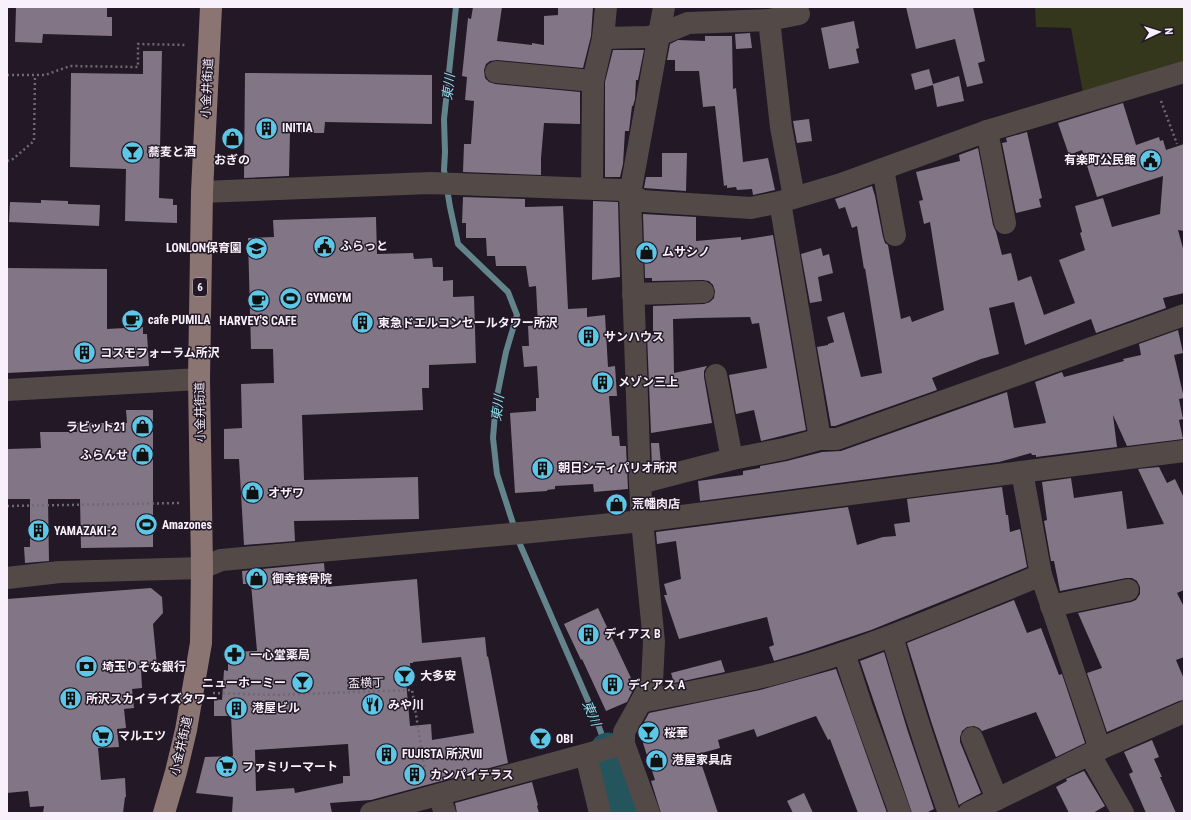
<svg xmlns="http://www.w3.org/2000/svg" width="1191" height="820" font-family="'Roboto Condensed','Noto Sans JP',sans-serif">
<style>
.green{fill:#34371c}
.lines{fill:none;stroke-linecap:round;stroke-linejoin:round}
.stream{stroke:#64848c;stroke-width:6}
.river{stroke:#24555c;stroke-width:37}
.building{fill:#827586;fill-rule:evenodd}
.path{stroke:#716875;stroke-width:2.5;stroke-dasharray:2 3;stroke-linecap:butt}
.minor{stroke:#534947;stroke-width:22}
.major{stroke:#8a7572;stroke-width:22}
.labels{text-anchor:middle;stroke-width:3;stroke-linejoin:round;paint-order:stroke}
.shield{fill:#221826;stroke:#b8b0bb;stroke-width:1}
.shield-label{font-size:11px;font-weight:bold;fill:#f8f1fb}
.street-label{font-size:12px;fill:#f8f1fb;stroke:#221826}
.poi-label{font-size:12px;font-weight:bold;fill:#f8f1fb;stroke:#221826;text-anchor:start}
.water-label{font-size:13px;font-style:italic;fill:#8de1ef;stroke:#221826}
</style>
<rect width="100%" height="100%" fill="#221826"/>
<path class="green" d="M1035,7h149v55l-101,31 -12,-65 -35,-1z"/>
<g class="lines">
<path class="stream" d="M456,7l-12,112 1,33 -1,18 6,37 8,37 50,48 9,23 -11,37 -10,49 -3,37 4,36 22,68 77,177 10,27"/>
<path class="river" d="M608,751c5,21 6,42 12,62"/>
</g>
<g class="building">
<path d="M16,7h91v10h5v19l-69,-2 -1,9 -27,-1z"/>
<path d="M473,7h29l-5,34 35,4v-2l12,2v-29l14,-1v-8h35l-2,29 -8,32 -86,-8 -7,1 -4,3 -2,6 1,8 4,4 6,2 85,8v32l-36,-1 -3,35v17l-78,-3 1,-28h7l3,-43 -9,-1 2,-23 -5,-1 6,-58 3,1z"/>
<path d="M906,7h67l12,54 -7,2 5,20 -16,4 -12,-48 -39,10z"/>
<path d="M854,21l5,27 -3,1 3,14 -30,6 -8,-41z"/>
<path d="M750,33l2,15 -16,1 -1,-15z"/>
<path d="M705,36h27l1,53 3,-1 7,74 25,-4 7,32 -22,5 -1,-6 -15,1 -1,-3 -9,1v-3l-3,1 -9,-80 -12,1 -4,-36h-24v-11h-8l3,-16 8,-4 27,1z"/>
<path d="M613,50h31l-6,30h-2l-1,19 -2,7h-1l-3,25h-4l-2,33 -3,13h-15v-95z"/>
<path d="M143,51h19l-3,147 14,1v6h4v18l-52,-2 1,-52 -56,-2 1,-94 72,1z"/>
<path d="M929,69l4,15 26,-8 5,25 -27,6 -4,-22 -18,5 -4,-16z"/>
<path d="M245,73l187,2v49l-107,-2 -1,11h-34l-1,43 -45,2z"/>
<path d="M1123,103l13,42 23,-8 1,4 3,-1 3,10 18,-6v87l-6,-1 6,22v41l-21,5 3,10 -70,25 -5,-14 -66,26 -11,-43 -25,6 10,46 -18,5 -49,19 5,12 -102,36h-4l-14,-79 11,-2v-1l6,-2 -7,-25 17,-5 17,65 21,-4 -17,-105 -1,1 -7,-43 -5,2 -7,-21 -6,2 -4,-10 37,-13 3,10 8,41 2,6 3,2 13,74 9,-3 2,6 32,-12 -14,-88 -6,2 -5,-23 4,-1 -7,-28 44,-11 -1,-6 19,-7 15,77 3,7 6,23 9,-2 7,28 13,-5 13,39 31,-12 -16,-43 26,-10 -5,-17 2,-1 -7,-26 28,-8 9,29 48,-13 3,-38 -66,21 -15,-47 -13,5 -11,-32z"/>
<path d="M809,119l3,22 -15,2 -4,-22z"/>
<path d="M1027,132l15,66 -3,1 2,8 -25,6 -14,-70 5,-1 -1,-4z"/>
<path d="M662,153h25l-1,38 -42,-3 2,-11h16z"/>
<path d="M463,197l62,2v8l38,-1 5,103 19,-1v9l18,-2 3,52 7,-1 2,30h-8l3,40h7l1,10h6l2,43 -34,3 -1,-8 -38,2v3l-8,1v1l-32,2 -5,-80 26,-2v-13h3l-2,-32 -13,1 -2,-21h7l-1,-20 10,-1 -2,-39 -7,1 -3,-21h-30l-1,-10h-8l-1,-18h-20v-15h-4z"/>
<path d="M41,200l27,1v3l32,1 -1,21 -90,-4 1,-20 31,1z"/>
<path d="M593,201l25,1 2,75 -28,3z"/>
<path d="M643,214l53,3v24l45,-4v3l32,-5 33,195 -45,11 -7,-31 -18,4 -7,-39 38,-7 -8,-45 -7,1 -2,-7 -53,1 -24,1 1,54 33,-7 -3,5v6l8,46 -61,10 -4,-98h6v-29l51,-2 6,-2 4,-4 1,-7 -2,-6 -4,-4 -6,-1 -51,1v-3h-7z"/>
<path d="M376,217l1,37 36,-1 1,6 18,-1 1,9h10v14l10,-1v17l21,-1 2,67 -47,2v23h-7l1,22 -121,5 2,65 114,-3 1,42 -125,2 1,20 -51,4 -5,-86h-15v-30l18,-1 -1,-44 33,-1 -1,-34h-22l-3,-111 26,-1 -1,-17z"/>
<path d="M821,248l2,8 6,-2 4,19 -15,4 4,24 -12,2 -9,-49z"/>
<path d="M7,268l100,1v60l36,-2v7h4l2,32 -142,7z"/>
<path d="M1178,330l5,23 -9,2 10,43 -5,1 4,20 -4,1 4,19 -56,7 -14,-31 4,32 -81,10v-2h-4l-1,-2 -32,9 -299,39 -2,-20 45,-6v-4l17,-3v-2l27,-5 35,-9 19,-1 166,-59 7,36 32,-5 -11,-41 27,-10 2,5 60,-16 -1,-2 18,-4 -2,-11z"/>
<path d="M126,410h27v137l-72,1 -1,-49h-32l1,62 -24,2 -1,-16h6v-48h-23v-50l34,-1 -1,-16h37l-1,-9h51z"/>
<path d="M651,443h8l2,21 -9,1v2z"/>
<path d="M1159,467l8,16 8,-4 9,19v92l-7,3 7,14v50l-8,3 8,19v21l-5,1 -72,31 -20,-59 15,-5 -24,-55 53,-11 5,-2 4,-6v-7l-3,-6 -5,-3h-6l-66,13 -6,-30h-3l-7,-40 3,-1 -5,-38 29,-4 3,20 48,-7 5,38 37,-5 -26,-55z"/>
<path d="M1002,487l4,28h2l2,17 10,-3 7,38 -156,63 -66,22 -31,9 -5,-14 5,-2 -7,-28 -88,22 -15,-44h3l-3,-11 17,-5 -5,-38 -19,3 -1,-12 192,-25 9,38 26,-8 13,-1 -2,-12 16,-2 -3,-23z"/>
<path d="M324,563l2,24 91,-8 5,64 63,-6 2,20 1,-1 20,107 -137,37 -41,3 2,10h-100l1,-16 -37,-4 9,-36 28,-1 -2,-40h-17v-17l8,1 2,-30 4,1v-19l29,-1 -6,-67h-8l-1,-13zM461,657l13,76 -42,7 -1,-16 -21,2 -4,-45 5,-1 -1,-17h3v-1zM348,744l2,32h-7v7l-48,10 -1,-5 -38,3 -1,-41z"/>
<path d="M151,588l11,9 1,16 -10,11 4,42 -16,2 1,20 -10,1 2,19 -10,1 2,19 -9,1 2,18 -21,1 3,32 24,-2 1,19h-1l-2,16h-80l1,-7 -14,1 -2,-16 -21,2v-194z"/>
<path d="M1014,600l13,33 14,-5 18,47 3,-1 23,69 -29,14 -20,-45 -54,19 -3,-3 -5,-2 -7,1 -5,4 -2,6v5l21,51 -17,9 -5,3 -28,-84 -24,-78z"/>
<path d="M598,608l33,70 -3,1 5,11 -6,12 -21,9 -24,-52 -1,1 -17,-36z"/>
<path d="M884,652l23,77 27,80 -8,4h-14l-52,-152z"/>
<path d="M721,660l4,12 -51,11 -3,-10z"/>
<path d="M836,669l51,144h-29l-28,-74 -2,1 -12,-24 -59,21 -3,-8 -36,11 2,8 -22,6 20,59h-57l-10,-32 4,-1 -16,-49 10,-18 111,-23z"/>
<path d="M1152,740l7,17 -5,2 8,18h-2l16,36h-30l-17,-39 4,-2 -9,-20z"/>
<path d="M1084,771l21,35 -12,7h-24l-13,-26 11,-6 -1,-2z"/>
<path d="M532,782l6,23 -1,1 2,7h-82l-2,-10z"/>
<path d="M804,793l9,20h-20l-6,-12z"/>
</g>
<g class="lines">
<g class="path">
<path d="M7,75h38l25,-9 68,1v-23l49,1"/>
<path d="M1161,101l16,43"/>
<path d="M7,161l6,-2 21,-18 1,-66"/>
<path d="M7,506l174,-3"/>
<path d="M213,693l64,2 135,-5 14,87"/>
</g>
<g class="minor">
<path d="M769,20l12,107 13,70"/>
<path d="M603,38l44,-1 12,-2 29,-12 81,-3 30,-6"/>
<path d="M496,72l97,9"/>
<path d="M987,131l18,92"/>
<path d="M883,169l12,66"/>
<path d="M592,188l1,-107 10,-43 3,-31"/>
<path d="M202,192l228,-9 192,7 20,11 109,7 29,-6 61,-18 146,-53 197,-59"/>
<path d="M780,202l40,237"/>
<path d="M633,294l70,-2"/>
<path d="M716,375l16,84"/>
<path d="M7,390l192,-11"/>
<path d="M1022,472l19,103 59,174"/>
<path d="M640,483l92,-24 52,-10 36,-10h17l347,-124"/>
<path d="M7,578l53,-6 142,-4 19,-8 311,-28 110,-11 542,-70"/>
<path d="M1051,606l77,-16"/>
<path d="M892,636c17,60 36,119 57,177"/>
<path d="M844,653l18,55 38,105"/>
<path d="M641,702c44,-9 89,-17 133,-28 92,-24 179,-63 267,-99"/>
<path d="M972,738l25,61"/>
<path d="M586,755l14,58"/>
<path d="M1090,755l33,58"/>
<path d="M439,795l6,18"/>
<path d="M371,813l253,-69"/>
<path d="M649,813l-25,-69v-12l28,-50 2,-40 -12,-121 -2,-38 -10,-289 34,-187"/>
<path d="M969,813l131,-64 84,-37"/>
</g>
<path class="major" d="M164,813l12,-41 10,-42 15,-87 1,-75 -3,-189 3,-187 9,-185"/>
</g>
<defs>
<symbol id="building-disc" viewBox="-11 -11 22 22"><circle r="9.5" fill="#5dc7e8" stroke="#221826"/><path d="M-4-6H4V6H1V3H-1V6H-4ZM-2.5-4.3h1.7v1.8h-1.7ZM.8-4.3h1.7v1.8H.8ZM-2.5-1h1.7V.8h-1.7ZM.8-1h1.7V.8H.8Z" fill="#111"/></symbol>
<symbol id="shop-disc" viewBox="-11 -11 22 22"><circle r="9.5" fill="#5dc7e8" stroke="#221826"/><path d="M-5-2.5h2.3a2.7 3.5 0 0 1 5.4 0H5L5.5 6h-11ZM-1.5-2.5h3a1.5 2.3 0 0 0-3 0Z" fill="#111"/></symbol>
<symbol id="bar-disc" viewBox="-11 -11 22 22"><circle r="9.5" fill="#5dc7e8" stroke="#221826"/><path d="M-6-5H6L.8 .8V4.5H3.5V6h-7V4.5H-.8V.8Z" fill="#111"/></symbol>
<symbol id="civic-disc" viewBox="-11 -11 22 22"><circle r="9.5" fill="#5dc7e8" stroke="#221826"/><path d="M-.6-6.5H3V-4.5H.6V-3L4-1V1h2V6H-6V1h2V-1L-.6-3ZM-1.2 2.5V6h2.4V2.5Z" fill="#111"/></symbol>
<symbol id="school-disc" viewBox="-11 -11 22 22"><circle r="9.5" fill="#5dc7e8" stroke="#221826"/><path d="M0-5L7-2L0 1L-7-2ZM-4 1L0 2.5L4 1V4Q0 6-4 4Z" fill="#111"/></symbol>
<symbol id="stadium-disc" viewBox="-11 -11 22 22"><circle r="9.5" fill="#5dc7e8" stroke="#221826"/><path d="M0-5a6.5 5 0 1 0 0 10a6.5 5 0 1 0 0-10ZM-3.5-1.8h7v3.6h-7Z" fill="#111"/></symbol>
<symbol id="cafe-disc" viewBox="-11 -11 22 22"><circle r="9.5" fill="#5dc7e8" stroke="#221826"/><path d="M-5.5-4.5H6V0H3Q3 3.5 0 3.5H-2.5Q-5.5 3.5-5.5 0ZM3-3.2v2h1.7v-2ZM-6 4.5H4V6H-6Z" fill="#111"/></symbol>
<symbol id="pharmacy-disc" viewBox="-11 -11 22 22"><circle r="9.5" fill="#5dc7e8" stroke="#221826"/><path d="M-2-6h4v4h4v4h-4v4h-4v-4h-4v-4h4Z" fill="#111"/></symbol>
<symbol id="bank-disc" viewBox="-11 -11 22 22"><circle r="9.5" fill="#5dc7e8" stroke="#221826"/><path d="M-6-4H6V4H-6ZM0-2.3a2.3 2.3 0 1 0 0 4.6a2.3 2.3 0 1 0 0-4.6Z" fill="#111"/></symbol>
<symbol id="restaurant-disc" viewBox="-11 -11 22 22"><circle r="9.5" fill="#5dc7e8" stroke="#221826"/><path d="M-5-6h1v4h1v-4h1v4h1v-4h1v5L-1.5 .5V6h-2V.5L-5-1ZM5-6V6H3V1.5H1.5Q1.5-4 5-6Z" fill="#111"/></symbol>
<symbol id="supermarket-disc" viewBox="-11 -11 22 22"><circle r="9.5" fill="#5dc7e8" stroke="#221826"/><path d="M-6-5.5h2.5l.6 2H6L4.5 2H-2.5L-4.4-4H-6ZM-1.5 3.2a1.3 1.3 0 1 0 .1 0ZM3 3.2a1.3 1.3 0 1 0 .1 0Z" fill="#111"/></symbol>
</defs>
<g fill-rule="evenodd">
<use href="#building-disc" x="254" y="116" width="25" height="25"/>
<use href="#shop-disc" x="220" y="126" width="25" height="25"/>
<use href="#bar-disc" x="120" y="140" width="25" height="25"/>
<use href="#civic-disc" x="1138" y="148" width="25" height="25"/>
<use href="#civic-disc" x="312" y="234" width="25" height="25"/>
<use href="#school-disc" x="244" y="236" width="25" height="25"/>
<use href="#shop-disc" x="634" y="240" width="25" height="25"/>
<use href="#stadium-disc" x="278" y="286" width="25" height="25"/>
<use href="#cafe-disc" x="246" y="288" width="25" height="25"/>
<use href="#cafe-disc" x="120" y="308" width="25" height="25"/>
<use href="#building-disc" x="350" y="310" width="25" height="25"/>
<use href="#building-disc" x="576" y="324" width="25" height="25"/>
<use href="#building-disc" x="72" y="340" width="25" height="25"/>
<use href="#building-disc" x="590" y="370" width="25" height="25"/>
<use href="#shop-disc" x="130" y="414" width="25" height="25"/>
<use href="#shop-disc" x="130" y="442" width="25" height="25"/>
<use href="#building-disc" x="530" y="456" width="25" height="25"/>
<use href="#shop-disc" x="240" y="480" width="25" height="25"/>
<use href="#shop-disc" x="604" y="492" width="25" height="25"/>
<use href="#stadium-disc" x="134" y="512" width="25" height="25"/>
<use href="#building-disc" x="26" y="518" width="25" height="25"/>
<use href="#shop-disc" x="244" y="566" width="25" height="25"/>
<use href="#building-disc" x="576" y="622" width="25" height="25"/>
<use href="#pharmacy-disc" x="222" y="642" width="25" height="25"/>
<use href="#bank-disc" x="74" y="654" width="25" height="25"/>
<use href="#bar-disc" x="392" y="664" width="25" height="25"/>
<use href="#bar-disc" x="290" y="670" width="25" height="25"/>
<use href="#building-disc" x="600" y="672" width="25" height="25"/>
<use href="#building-disc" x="58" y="686" width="25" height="25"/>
<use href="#restaurant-disc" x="360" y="692" width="25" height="25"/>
<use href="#building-disc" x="224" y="696" width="25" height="25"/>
<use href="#bar-disc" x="636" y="720" width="25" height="25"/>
<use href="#supermarket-disc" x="90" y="724" width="25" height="25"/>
<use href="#bar-disc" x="528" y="726" width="25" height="25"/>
<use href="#building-disc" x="374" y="742" width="25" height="25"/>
<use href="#shop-disc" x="644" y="748" width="25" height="25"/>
<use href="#supermarket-disc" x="214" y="754" width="25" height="25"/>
<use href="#building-disc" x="402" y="762" width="25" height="25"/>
</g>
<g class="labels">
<rect class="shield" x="193" y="278" width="14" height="18" rx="3"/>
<g class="shield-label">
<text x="200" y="291">6</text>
</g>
<g class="street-label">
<text transform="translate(207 88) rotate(-87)" y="4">小金井街道</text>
<text transform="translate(200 412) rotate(-91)" y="4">小金井街道</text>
<text transform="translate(366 683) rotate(-2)" y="4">盃横丁</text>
<text transform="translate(181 746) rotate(-77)" y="4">小金井街道</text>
</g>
<g class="poi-label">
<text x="282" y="132">INITIA</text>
<text x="148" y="156">蕎麦と酒</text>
<text x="232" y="164" text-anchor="middle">おぎの</text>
<text x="1136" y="164" text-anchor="end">有楽町公民館</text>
<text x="340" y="250">ふらっと</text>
<text x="242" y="252" text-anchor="end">LONLON保育園</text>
<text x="662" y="256">ムサシノ</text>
<text x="306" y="302">GYMGYM</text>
<text x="148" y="324">cafe PUMILA</text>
<text x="258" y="325" text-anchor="middle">HARVEY'S CAFE</text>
<text x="378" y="327">東急ドエルコンセールタワー所沢</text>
<text x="604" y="341">サンハウス</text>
<text x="100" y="357">コスモフォーラム所沢</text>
<text x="618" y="386">メゾン三上</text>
<text x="126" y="431" text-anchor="end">ラビット21</text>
<text x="128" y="459" text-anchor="end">ふらんせ</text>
<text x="558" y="472">朝日シティパリオ所沢</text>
<text x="268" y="497">オザワ</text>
<text x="632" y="508">荒幡肉店</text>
<text x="162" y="529">Amazones</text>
<text x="54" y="535">YAMAZAKI-2</text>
<text x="272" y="583">御幸接骨院</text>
<text x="604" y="638">ディアス B</text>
<text x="250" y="659">一心堂薬局</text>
<text x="102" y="671">埼玉りそな銀行</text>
<text x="420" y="680">大多安</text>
<text x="286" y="687" text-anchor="end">ニューホーミー</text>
<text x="628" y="689">ディアス A</text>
<text x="86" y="703">所沢スカイライズタワー</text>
<text x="388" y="709">みや川</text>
<text x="252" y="712">港屋ビル</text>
<text x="664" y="737">桜華</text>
<text x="118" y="740">マルエツ</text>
<text x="556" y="743">OBI</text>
<text x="402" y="758">FUJISTA 所沢Ⅶ</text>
<text x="672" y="764">港屋家具店</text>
<text x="242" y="771">ファミリーマート</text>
<text x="430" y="779">カンパイテラス</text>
</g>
<g class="water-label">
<text transform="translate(448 87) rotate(-84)" y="5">東川</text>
<text transform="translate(497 408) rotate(-83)" y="5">東川</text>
<text transform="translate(592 713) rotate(67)" y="5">東川</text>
</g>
</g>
<rect width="1191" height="820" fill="none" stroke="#f8f1fb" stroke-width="16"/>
<g transform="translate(1159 32) rotate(86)" stroke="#221826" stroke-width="3" paint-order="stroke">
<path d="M0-3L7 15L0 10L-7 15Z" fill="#f8f1fb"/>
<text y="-6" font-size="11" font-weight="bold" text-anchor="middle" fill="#f8f1fb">N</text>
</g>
</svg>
